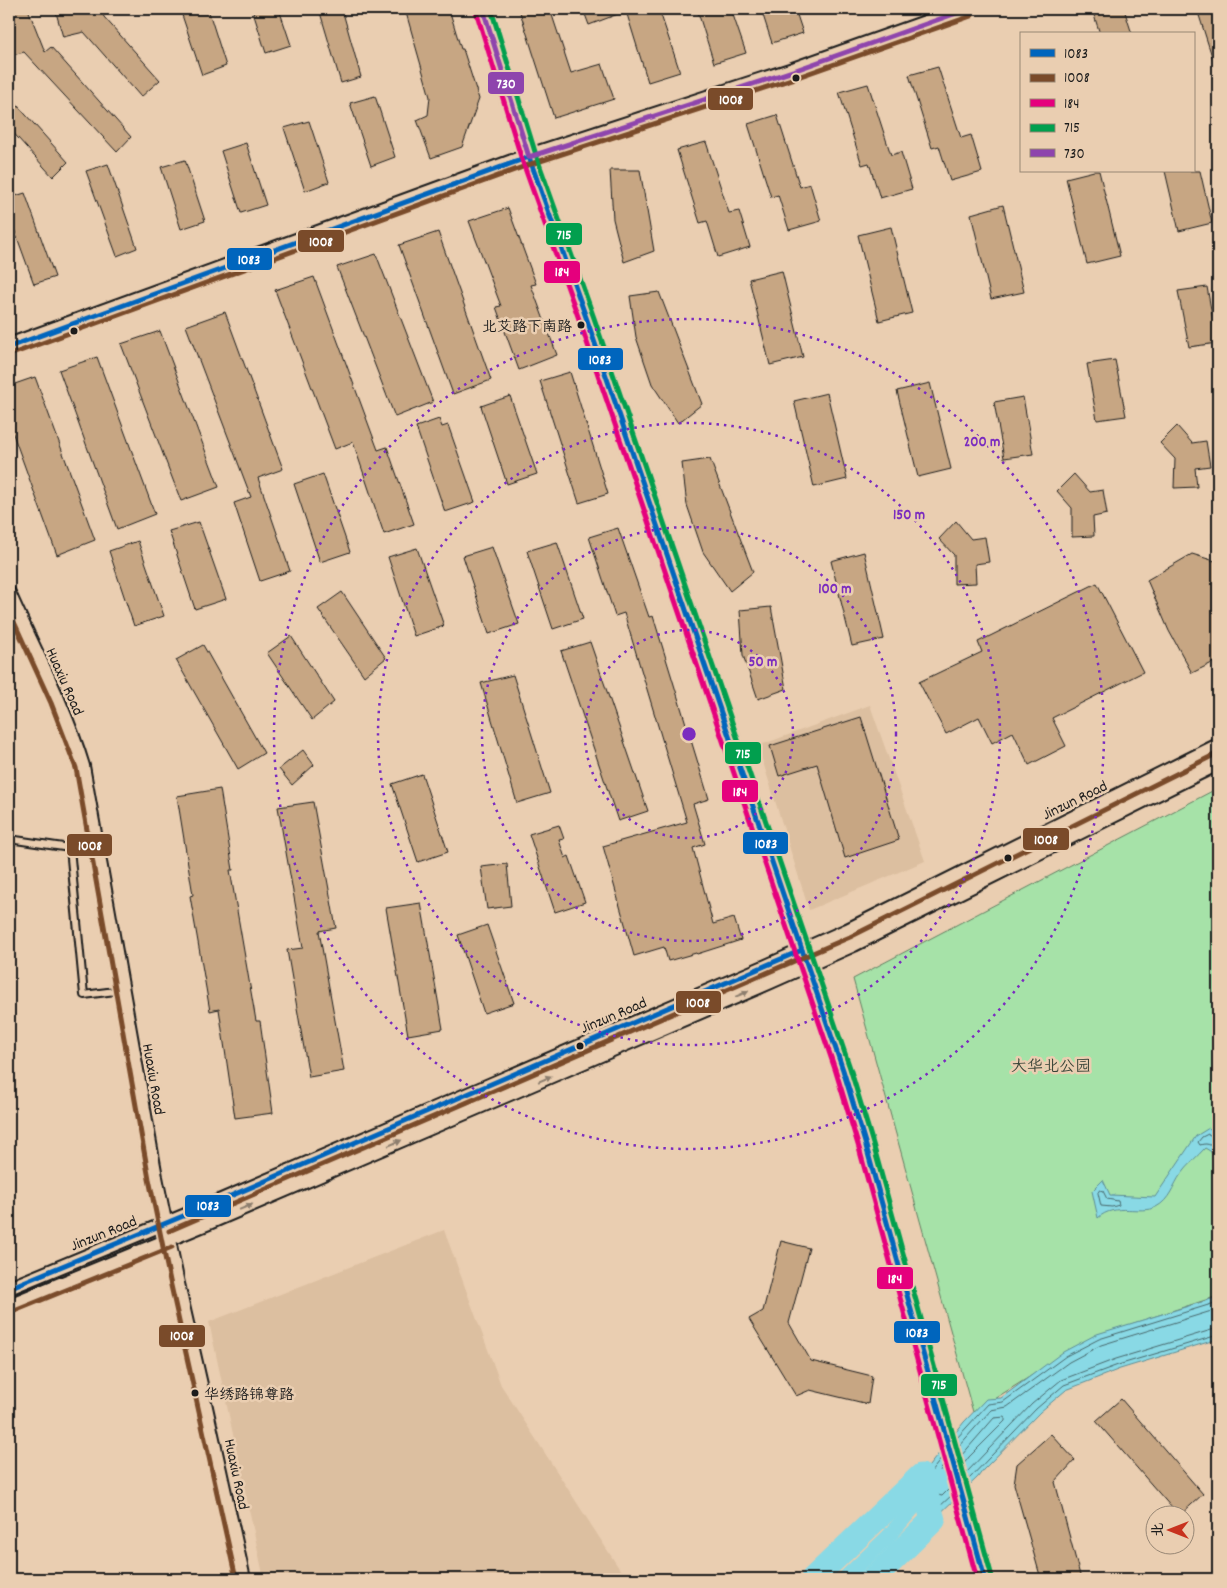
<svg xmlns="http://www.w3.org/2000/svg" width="1227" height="1588" font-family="Dekko,'LXGW WenKai TC',sans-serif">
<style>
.built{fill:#dcbfa0}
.green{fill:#a6e2a8;stroke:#617f62}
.water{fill:#89d9e5;stroke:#5d8d95}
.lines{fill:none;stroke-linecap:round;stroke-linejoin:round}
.shore{stroke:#48686c;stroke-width:1}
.canal{stroke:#89d9e5;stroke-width:15}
.river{stroke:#89d9e5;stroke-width:25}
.building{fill:#c7a683;stroke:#1c1c1c}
.lane-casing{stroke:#1c1c1c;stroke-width:10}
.street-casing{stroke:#1c1c1c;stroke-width:16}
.secondary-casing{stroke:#1c1c1c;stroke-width:20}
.lane{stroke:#eaceb1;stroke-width:6}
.street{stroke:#eaceb1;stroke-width:12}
.secondary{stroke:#eaceb1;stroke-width:16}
.bus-1-casing{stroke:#eaceb1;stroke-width:9}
.bus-2-casing{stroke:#eaceb1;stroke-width:9}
.bus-3-casing{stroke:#eaceb1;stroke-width:9}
.bus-4-casing{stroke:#eaceb1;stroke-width:9}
.bus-5-casing{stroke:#eaceb1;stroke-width:9}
.bus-1{stroke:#0065bd;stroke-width:5}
.bus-2{stroke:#7a4b2a;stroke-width:5}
.bus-3{stroke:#e5007d;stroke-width:5}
.bus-4{stroke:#019f4e;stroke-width:5}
.bus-5{stroke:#8e44ad;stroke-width:5}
.oneway{fill:#8d7e6e}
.ring{fill:none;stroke:#7b2cbf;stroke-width:2.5;stroke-dasharray:2.5 5}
.bus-dot{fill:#1c1c1c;stroke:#eaceb1;stroke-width:2}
.labels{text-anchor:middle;stroke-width:5;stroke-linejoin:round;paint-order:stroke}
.bus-label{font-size:15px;fill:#1c1c1c;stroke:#eaceb1;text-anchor:end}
.street-label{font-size:16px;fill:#1c1c1c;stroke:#eaceb1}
.park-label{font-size:16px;fill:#384438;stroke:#eaceb1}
.centre{fill:#7b2cbf;stroke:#eaceb1;stroke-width:2.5}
.ring-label{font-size:15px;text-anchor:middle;font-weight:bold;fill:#7b2cbf;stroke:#eaceb1;stroke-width:5;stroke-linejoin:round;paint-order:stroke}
.line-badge{stroke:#eaceb1;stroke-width:2}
.badge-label{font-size:14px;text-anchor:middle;font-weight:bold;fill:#fff}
</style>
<rect width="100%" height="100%" fill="#eaceb1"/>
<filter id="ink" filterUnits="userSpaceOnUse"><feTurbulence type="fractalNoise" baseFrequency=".02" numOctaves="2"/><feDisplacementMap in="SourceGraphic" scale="10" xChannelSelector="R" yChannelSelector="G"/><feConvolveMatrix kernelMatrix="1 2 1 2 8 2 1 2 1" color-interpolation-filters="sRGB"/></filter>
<g filter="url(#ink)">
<g class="built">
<path d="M870,705l55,156 -116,49 -51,-164z"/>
<path d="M444,1230l57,155 125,194h-362l-55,-257z"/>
</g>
<path class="green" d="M1218,788v508l-121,39 -124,77 -120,-433z"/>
<g class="water">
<path d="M1209,1128l9,8v24l-8,-9 -5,-3c-8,9 -17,16 -24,26 -8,11 -11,26 -25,33 -16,8 -41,-5 -58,11l-6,-27 11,-11 7,15 45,2 41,-61z"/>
<path d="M1218,1297v42l-98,30 -54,21 -26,22 -57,58 -5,7 -45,43 -12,-44 43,-54 22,-23 15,-1 62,-46 34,-18z"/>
</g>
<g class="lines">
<g class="shore">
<path d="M1218,1139l-10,-5 -6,3 -4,5 2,3c9,-3 13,1 18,8"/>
<path d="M1100,1190l3,1 4,8 11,2 1,4 -7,2 -11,-1 -3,-13z"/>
<path d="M956,1439l32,-35 15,-2 63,-46 33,-17 119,-37"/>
<path d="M958,1447l33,-37 16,-3 62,-45 32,-17 117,-36"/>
<path d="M961,1456l33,-38 11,-1v4l-36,36 -6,8"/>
<path d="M942,1458l-15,19 8,30 3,1 14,-13"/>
<path d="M944,1465l-10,14 4,16 4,1 8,-8"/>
<path d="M966,1473l66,-69 29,-24 55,-21 102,-31"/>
<path d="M968,1480l68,-71 28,-24 54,-20 100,-30"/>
</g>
<path class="canal" d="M844,1579l44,-42 51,-59"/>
<path class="river" d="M813,1579l108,-103 12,44 -60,59"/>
</g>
<g class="building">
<path d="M9,9h19l17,43 6,-5 80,90 -14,15 -93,-100 -15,4z"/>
<path d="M55,9h46l3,8 56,63 -19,17 -57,-65 -21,5z"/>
<path d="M180,9h28l18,57 -24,9z"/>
<path d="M252,9h27l12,36 -25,8z"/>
<path d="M319,9h23l19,68 -20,6z"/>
<path d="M405,9h44l12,40h2l16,50 -17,48 -31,11 -14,-38 11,-5 2,-18z"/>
<path d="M519,9h31l21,64 31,-9 12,35 -60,19z"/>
<path d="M583,9h76l21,63 -32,10 -22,-71 -37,14z"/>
<path d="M697,9h34l15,44 -32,10z"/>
<path d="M761,9h34l8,24 -31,10z"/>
<path d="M1107,9h17l8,25h-32l-7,-22z"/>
<path d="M1197,9h21v60h-2z"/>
<path d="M938,67l23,71 10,-3 11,37 -32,9 -11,-35 -7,2 -23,-73z"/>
<path d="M868,84l23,71 10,-3 11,37 -32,9 -11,-35 -7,2 -23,-73z"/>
<path d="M9,96l59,66 -15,15 -44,-49z"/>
<path d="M375,96l20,61 -24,9 -21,-63z"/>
<path d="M777,115l23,72 10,-3 11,37 -32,9 -11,-35 -7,2 -23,-73z"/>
<path d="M309,121l20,61 -24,9 -21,-63z"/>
<path d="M706,142l23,71 10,-2 11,36 -32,10 -11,-36 -7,2 -23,-73z"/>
<path d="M246,143l20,62 -25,8 -20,-62z"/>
<path d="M185,160l20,61 -24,8 -20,-62z"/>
<path d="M108,164l29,84 -20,8 -31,-85z"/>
<path d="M610,170h30l14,81 -30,11 -11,-43z"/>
<path d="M1094,171h5l21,85 -33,8 -21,-86z"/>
<path d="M1165,171h35l12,52 -33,8z"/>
<path d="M25,193l30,84 -21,7 -25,-69v-17z"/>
<path d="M1003,205l21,87 -33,7 -20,-85z"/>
<path d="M508,208l28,76 -5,1 26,70 -38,15 -23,-63 5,-1 -32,-85z"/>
<path d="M891,227l21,86 -33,8 -21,-86z"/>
<path d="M438,232l53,148 -38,14 -54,-149z"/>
<path d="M376,254l57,148 -38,15 -58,-150z"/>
<path d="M782,271l21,86 -33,8 -21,-86z"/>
<path d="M314,277l64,173 9,-3 27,77 -30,10 -31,-92 -18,7 -60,-159z"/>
<path d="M1207,287l10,56 -28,4 -11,-56z"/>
<path d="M659,292l43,112 -24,19 -26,-39 -16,-47 -6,-41z"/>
<path d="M225,312l58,157 -25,9 32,93 -30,10 -26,-78 17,-6 -65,-171z"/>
<path d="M160,331l59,156 -38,14 -60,-157z"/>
<path d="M97,357l58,157 -38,15 -58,-159z"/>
<path d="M1115,360l11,56 -29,4 -10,-56z"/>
<path d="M570,372l38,122 -29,9 -39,-122z"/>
<path d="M35,377l60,163 -38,15 -48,-132v-37z"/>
<path d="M930,383l21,86 -33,8 -21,-86z"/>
<path d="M827,393l20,86 -33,8 -20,-86z"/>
<path d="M510,396l27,78 -30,10 -26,-78z"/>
<path d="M1023,397l10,57 -29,4 -10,-56z"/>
<path d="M439,419l3,8 6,-2 27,77 -30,10 -29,-85z"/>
<path d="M1177,426l15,17 14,-2 4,25 -15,2 2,19 -23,1 1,-29 -15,-16z"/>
<path d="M710,459l43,113 -23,19 -27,-39 -16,-47 -5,-42z"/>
<path d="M323,474l27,78 -30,10 -26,-78z"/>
<path d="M1074,474l16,18 13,-2 4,24 -14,3 1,19 -22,1v-29l-15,-17z"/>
<path d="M956,521l15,18 14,-2 4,25 -14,2 1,19 -22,1v-29l-15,-16z"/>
<path d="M199,522l27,77 -31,10 -26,-78z"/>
<path d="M618,528l31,89 4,-1 56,183 -16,5 12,40 -12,4 20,76 21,-6 7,22 -44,14 -1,-1 -28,8 -4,-14 -30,9 -31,-110 84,-24 -63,-209 -9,3 -26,-79z"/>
<path d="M138,541l26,75 -30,10 -25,-75z"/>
<path d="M557,542l26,77 -30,10 -26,-78z"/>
<path d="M492,547l27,77 -30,10 -26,-78z"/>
<path d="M417,548l27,78 -30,10 -26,-79z"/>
<path d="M864,552l20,87 -32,7 -21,-85z"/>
<path d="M1192,554l26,8v98l-26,13 -23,-42 -22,-51z"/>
<path d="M1097,583l46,89 -91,46 14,28 -37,19 -16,-33 -21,11 -13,-26 -33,17 -27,-52 63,-30 -4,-10z"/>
<path d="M342,592l44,66 -22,18 -46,-67z"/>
<path d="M771,607l15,82 -28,10 -15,-44 -3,-45z"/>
<path d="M291,636l43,66 -22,18 -45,-67z"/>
<path d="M590,642l58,169 -30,10 -57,-170z"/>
<path d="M203,645l61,108 -26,16 -62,-109z"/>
<path d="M513,675l37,118 -33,10 -36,-120z"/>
<path d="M861,717l38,123 -54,18 -28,-94 -38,12 -9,-30z"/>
<path d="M303,750l11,15 -22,20 -13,-16z"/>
<path d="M422,774l26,78 -30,10 -26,-78z"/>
<path d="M220,789l13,81h-3l26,151h4l13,92 -38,5 -16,-109 -9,2 -20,-115 3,-1 -16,-99z"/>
<path d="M313,802l23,126 -17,3 25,140 -35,6 -22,-127 16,-2 -25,-141z"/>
<path d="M559,825l5,14 -5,1 6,18 4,-2 16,46 -30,10 -26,-78z"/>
<path d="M507,864l4,42 -24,3 -6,-42z"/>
<path d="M421,903l22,126 -35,6 -22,-127z"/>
<path d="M487,925l27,78 -30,10 -26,-78z"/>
<path d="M781,1241l28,7 -20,75 22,38 61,15 -4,28 -58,-14 -14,6 -47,-77 14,-8z"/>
<path d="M1121,1399l82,95 -24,22 -83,-95z"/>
<path d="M1051,1434l24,26 -20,22 26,97h-40l-27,-95 3,-20z"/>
</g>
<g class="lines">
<defs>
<path id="lane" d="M9,839l61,9 14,147 39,-5"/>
<g id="street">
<path d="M9,593c25,57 56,113 74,173l73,411 21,102 25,110 42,190"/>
<path d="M9,1288l196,-81 561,-241 81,-36 371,-185"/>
<path d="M9,1305l200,-82 562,-241 83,-37 364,-181"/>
</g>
<g id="secondary">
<path d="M483,9l46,148 58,163 256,750 23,76 119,433"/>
<path d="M9,347l520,-190 264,-86 175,-62"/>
</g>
</defs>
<use href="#lane" class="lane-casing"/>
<use href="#street" class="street-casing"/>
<use href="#secondary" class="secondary-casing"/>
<use href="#lane" class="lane"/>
<use href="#street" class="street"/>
<use href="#secondary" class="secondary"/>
<defs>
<g id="bus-1">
<path d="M9,347l520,-190 58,163 256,750 23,76 119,433"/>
<path d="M9,1288l196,-81 597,-257"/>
</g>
<g id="bus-2">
<path d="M12,354l519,-190 264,-86 176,-62"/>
<path d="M9,611l42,92 25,65 73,411 21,102 66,298"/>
<path d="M169,1231l681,-294 368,-184"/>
<path d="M12,1312l160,-65"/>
</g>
<path id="bus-3" d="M476,11l46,149 58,162 256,750 23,76 118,431"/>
<path id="bus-4" d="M491,9l45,146 58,163 256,750 23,76 119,433"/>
<g id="bus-5">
<path d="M483,9l46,148"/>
<path d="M529,157l264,-86 175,-62"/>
</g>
</defs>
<use href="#bus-1" class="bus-1-casing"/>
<use href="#bus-2" class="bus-2-casing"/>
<use href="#bus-3" class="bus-3-casing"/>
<use href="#bus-4" class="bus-4-casing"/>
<use href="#bus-5" class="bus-5-casing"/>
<use href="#bus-1" class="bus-1"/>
<use href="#bus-2" class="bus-2"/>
<use href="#bus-3" class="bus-3"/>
<use href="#bus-4" class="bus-4"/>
<use href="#bus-5" class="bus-5"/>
</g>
<defs><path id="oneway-solid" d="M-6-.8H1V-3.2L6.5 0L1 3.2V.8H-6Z" transform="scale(1.25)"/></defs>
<g class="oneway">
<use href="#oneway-solid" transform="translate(742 994) rotate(-23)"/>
<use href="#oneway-solid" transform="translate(545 1079) rotate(-23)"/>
<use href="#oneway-solid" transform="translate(395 1143) rotate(-23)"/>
<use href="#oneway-solid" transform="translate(246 1207) rotate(-23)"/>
</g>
</g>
<g class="ring">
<circle cx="689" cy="734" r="104"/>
<circle cx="689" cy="734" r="207"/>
<circle cx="689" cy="734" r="311"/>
<circle cx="689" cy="734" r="415"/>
</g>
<g class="bus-dot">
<circle cx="796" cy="78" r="4.5"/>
<circle cx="581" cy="325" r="4.5"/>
<circle cx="74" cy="331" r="4.5"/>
<circle cx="1008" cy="858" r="4.5"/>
<circle cx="580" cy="1046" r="4.5"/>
<circle cx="195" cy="1393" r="4.5"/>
</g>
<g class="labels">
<g class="bus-label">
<text x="572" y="331">北艾路下南路</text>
<text x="204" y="1399" text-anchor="start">华绣路锦尊路</text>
</g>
<g class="street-label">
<text transform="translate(66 681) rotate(66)" y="6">Huaxiu Road</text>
<text transform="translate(1074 799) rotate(-26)" y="6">Jinzun Road</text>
<text transform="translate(613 1014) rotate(-23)" y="6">Jinzun Road</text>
<text transform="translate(155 1079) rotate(80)" y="6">Huaxiu Road</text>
<text transform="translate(103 1232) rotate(-22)" y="6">Jinzun Road</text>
<text transform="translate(238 1474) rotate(78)" y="6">Huaxiu Road</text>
</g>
<g class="park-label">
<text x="1051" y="1071">大华北公园</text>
</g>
</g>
<circle cx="689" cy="734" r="8" class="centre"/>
<g class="ring-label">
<text x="982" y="446">200 m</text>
<text x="909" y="519">150 m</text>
<text x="835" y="593">100 m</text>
<text x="763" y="666">50 m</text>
</g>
<g class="line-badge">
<rect x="487" y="71" width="38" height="24" rx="5" fill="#8e44ad"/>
<rect x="707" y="87" width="47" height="24" rx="5" fill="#7a4b2a"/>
<rect x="545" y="222" width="38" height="24" rx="5" fill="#019f4e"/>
<rect x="297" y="229" width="48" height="24" rx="5" fill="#7a4b2a"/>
<rect x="226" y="247" width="47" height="24" rx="5" fill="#0065bd"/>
<rect x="543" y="260" width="38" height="24" rx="5" fill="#e5007d"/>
<rect x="577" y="347" width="47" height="24" rx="5" fill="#0065bd"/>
<rect x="724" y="741" width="38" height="24" rx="5" fill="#019f4e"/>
<rect x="721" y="779" width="38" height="24" rx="5" fill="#e5007d"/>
<rect x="1022" y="827" width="48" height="24" rx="5" fill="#7a4b2a"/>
<rect x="742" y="831" width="47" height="24" rx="5" fill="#0065bd"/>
<rect x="66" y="833" width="47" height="24" rx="5" fill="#7a4b2a"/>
<rect x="675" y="990" width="47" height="24" rx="5" fill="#7a4b2a"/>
<rect x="184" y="1194" width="48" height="24" rx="5" fill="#0065bd"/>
<rect x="876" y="1266" width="38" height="24" rx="5" fill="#e5007d"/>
<rect x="893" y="1320" width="48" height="24" rx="5" fill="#0065bd"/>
<rect x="158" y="1324" width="48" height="24" rx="5" fill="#7a4b2a"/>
<rect x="920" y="1373" width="38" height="24" rx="5" fill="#019f4e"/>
</g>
<g class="badge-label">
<text x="506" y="88">730</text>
<text x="731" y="104">1008</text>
<text x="564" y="239">715</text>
<text x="321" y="246">1008</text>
<text x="249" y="264">1083</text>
<text x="562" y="276">184</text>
<text x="600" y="364">1083</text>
<text x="743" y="758">715</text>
<text x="740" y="796">184</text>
<text x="1046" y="844">1008</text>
<text x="766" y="848">1083</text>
<text x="90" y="850">1008</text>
<text x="698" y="1007">1008</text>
<text x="208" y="1210">1083</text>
<text x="895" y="1283">184</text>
<text x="917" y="1337">1083</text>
<text x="182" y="1340">1008</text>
<text x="939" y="1389">715</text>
</g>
<rect width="1227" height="1588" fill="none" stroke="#eaceb1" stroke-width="30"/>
<rect x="15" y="15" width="1197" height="1558" fill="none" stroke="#1c1c1c" stroke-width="2" filter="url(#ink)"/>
<rect x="1020" y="32" width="175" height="140" fill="#eaceb1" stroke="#988775"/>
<rect x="1030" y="49" width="25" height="8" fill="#0065bd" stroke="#988775"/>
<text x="1064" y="58" font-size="15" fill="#1c1c1c">1083</text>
<rect x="1030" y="74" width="25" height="8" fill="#7a4b2a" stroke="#988775"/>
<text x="1064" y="82" font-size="15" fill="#1c1c1c">1008</text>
<rect x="1030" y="99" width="25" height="8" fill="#e5007d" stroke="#988775"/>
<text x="1064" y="108" font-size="15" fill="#1c1c1c">184</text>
<rect x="1030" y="124" width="25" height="8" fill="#019f4e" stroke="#988775"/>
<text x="1064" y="132" font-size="15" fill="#1c1c1c">715</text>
<rect x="1030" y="149" width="25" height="8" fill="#8e44ad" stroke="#988775"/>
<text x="1064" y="158" font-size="15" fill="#1c1c1c">730</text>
<g transform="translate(1170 1530) rotate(270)"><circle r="24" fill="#eaceb1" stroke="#988775"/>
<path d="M0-4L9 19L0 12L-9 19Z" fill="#c8321e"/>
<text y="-8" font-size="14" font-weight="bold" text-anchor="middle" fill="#1c1c1c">北</text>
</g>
</svg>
